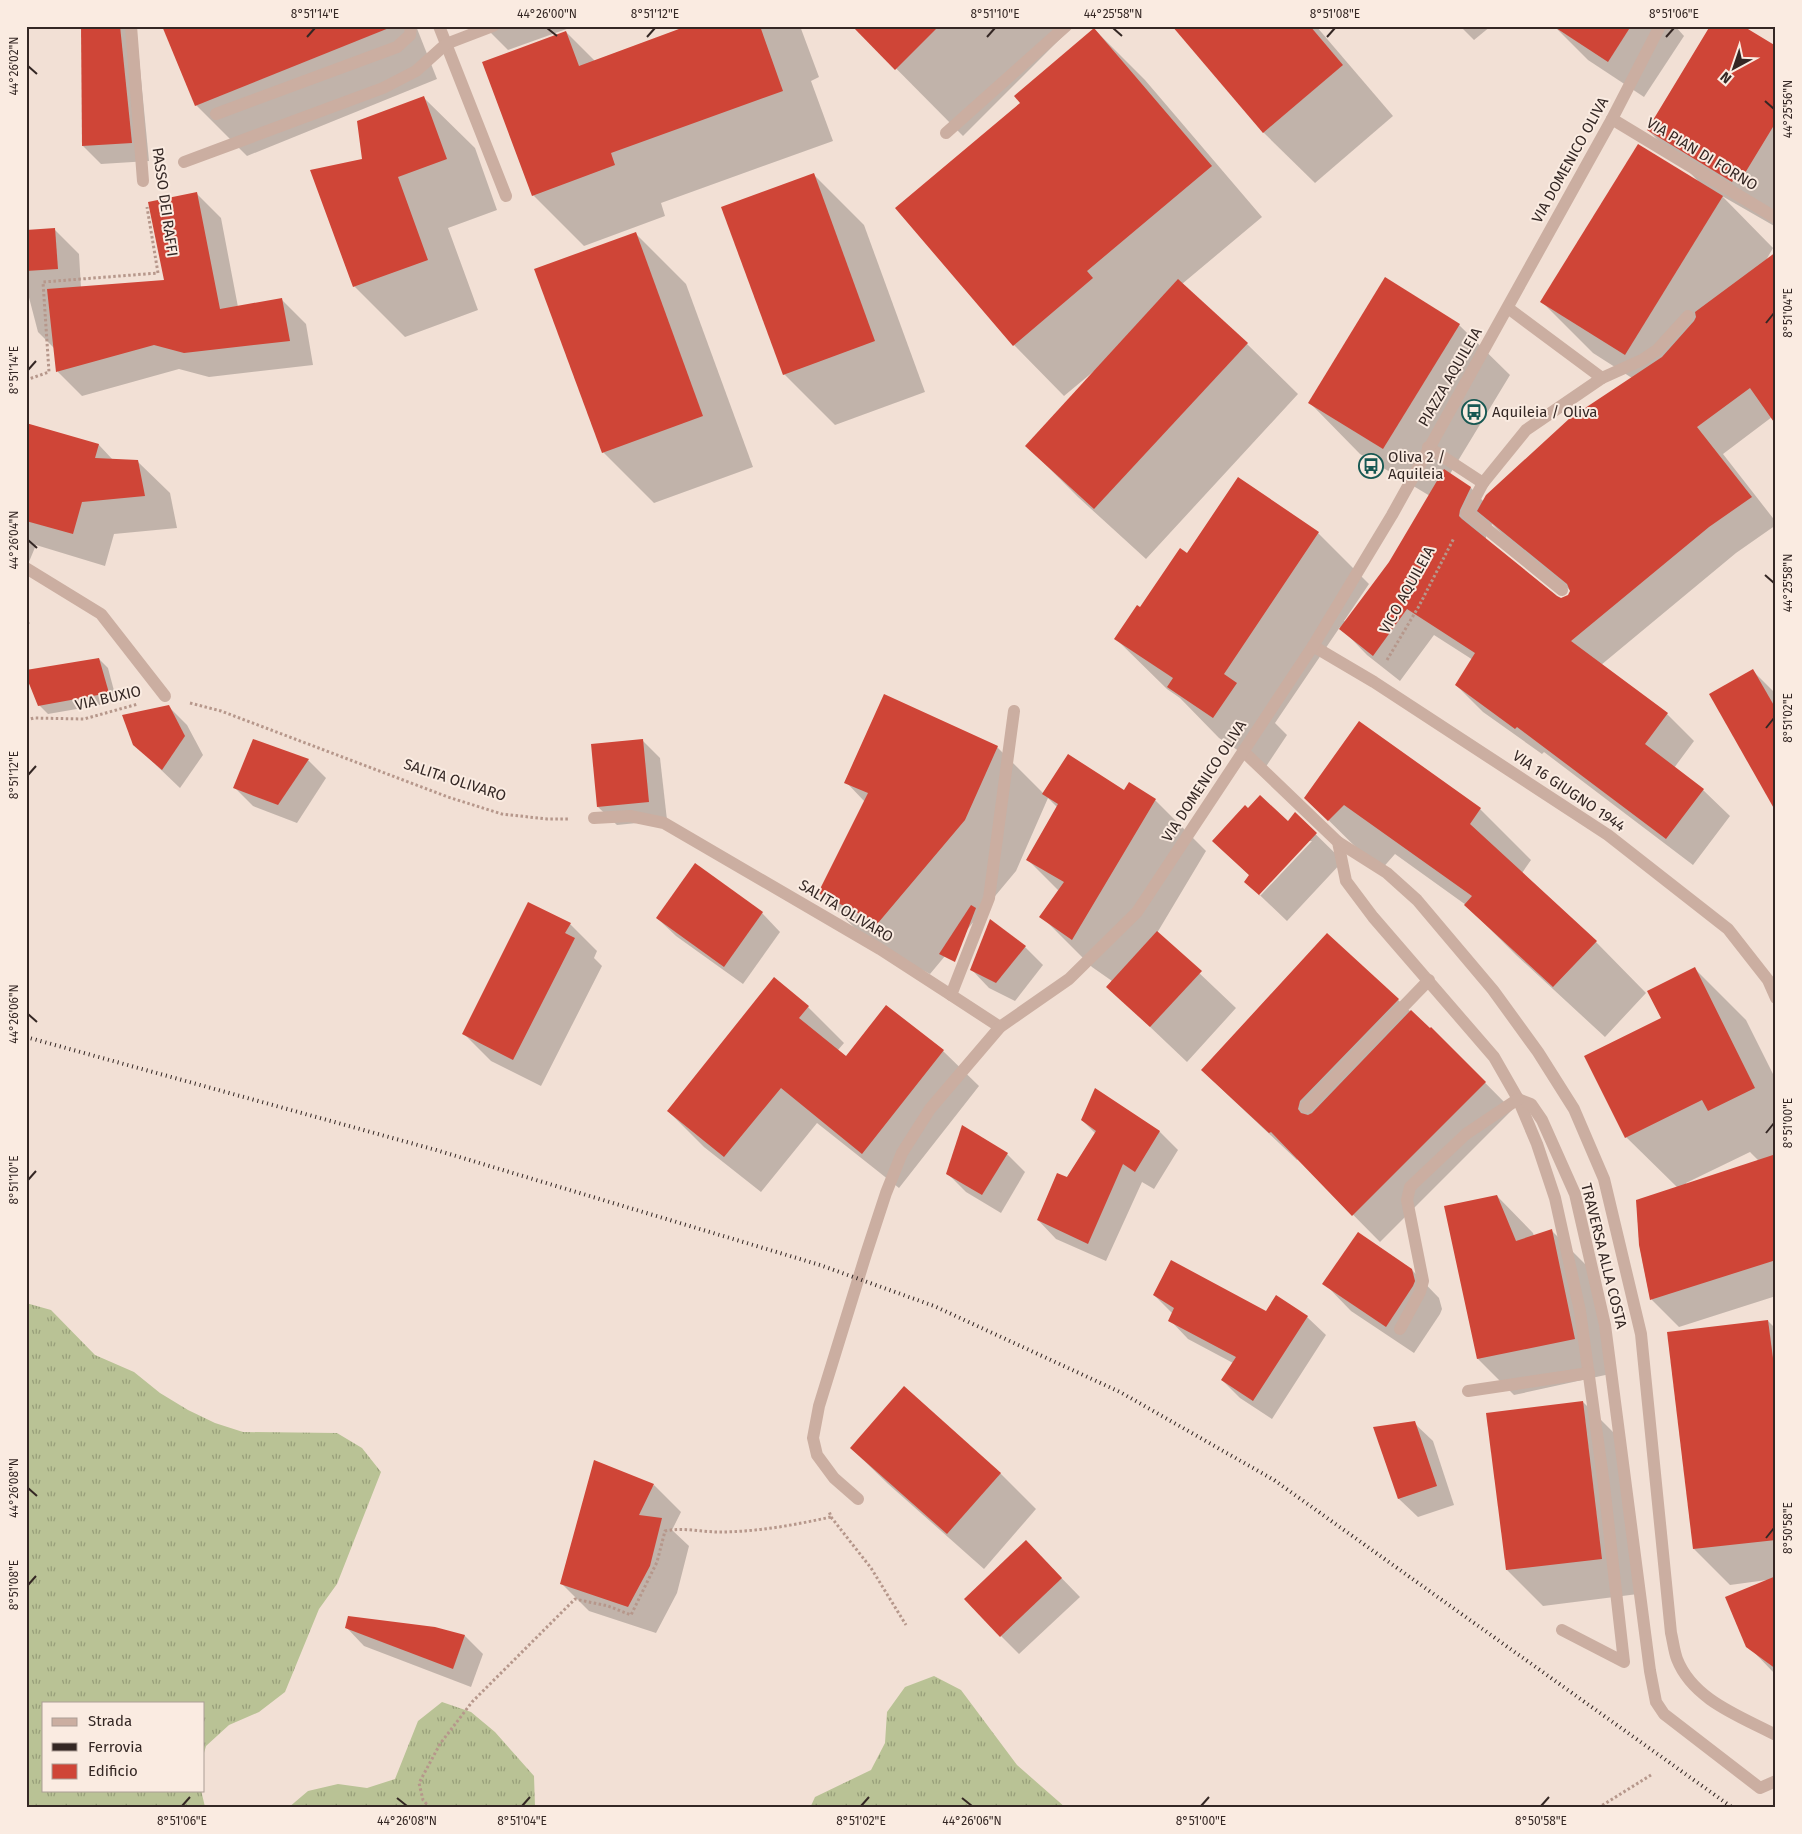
<svg xmlns="http://www.w3.org/2000/svg" width="1802" height="1834" font-family="'Fira Sans',sans-serif">
<style>
.grass{fill:url(#grass-tufts)}
.shadow{fill:#0003;fill-rule:evenodd}
.building{fill:#cf4537}
.lines{fill:none;stroke-linecap:round;stroke-linejoin:round}
.path{stroke:#b6978b;stroke-width:3;stroke-dasharray:2.5 2.5;stroke-linecap:butt}
.minor{stroke:#cbaea1;stroke-width:12}
.rail{stroke:#342724;stroke-width:4;stroke-dasharray:1 4;stroke-linecap:butt}
.ticks{fill:none;stroke:#342724;stroke-width:2}
.labels{text-anchor:middle;stroke-width:4;stroke-linejoin:round;paint-order:stroke}
.street-label{font-size:15px;fill:#342724;stroke:#faebe1}
.poi-label{font-size:15px;fill:#342724;stroke:#faebe1;text-anchor:start}
.neatline{fill:none;stroke:#342724;stroke-width:2}
.ticks-label{font-size:12px;text-anchor:middle;fill:#342724}
</style>
<defs>
<pattern id="grass-tufts" width="24" height="20" patternUnits="userSpaceOnUse" patternTransform="scale(1.25)"><rect width="24" height="20" fill="#b9c295"/><path d="M3 7l-1-3M5 7V3M7 7l1-3M15 17l-1-3M17 17v-4M19 17l1-3" fill="none" stroke="#979e79"/></pattern>
</defs>
<rect width="100%" height="100%" fill="#f2e0d5"/>
<g class="grass">
<path d="M26,1303l25,7 44,45 39,17 26,21 28,17 27,13 28,9 94,1 25,15 19,24 -44,112 -18,25 -34,83 -26,20 -30,13 -23,21 -2,7v-50h-160v87h157l4,17 2,1h-181z"/>
<path d="M934,1676l27,14 56,75 49,43h-256l5,-11 56,-27 14,-27 2,-31 18,-25z"/>
<path d="M442,1702l29,10 24,20 39,44 1,30 -2,2h-245l20,-17 30,-7 29,4 28,-9 23,-58z"/>
</g>
<g class="shadow">
<path d="M82,26l54,1 13,134 -48,3 -18,-18z"/>
<path d="M163,26h253l21,53 -190,77 -51,-51z"/>
<path d="M484,26h91l-67,24z"/>
<path d="M684,26h116l19,51 -8,4 22,60 -172,62 4,13 -81,30 -51,-51 33,-163 29,29 90,-33z"/>
<path d="M854,26h219l-110,110z"/>
<path d="M1173,26h143l77,90 -78,67 -51,-50z"/>
<path d="M1460,26h31l-17,14z"/>
<path d="M1554,26h121l9,10 -40,61 -56,-37z"/>
<path d="M1094,29l51,51 117,137 -80,67 65,60 51,50 -152,165 -68,-62 -51,-51 68,-74 -1,-1 -30,25 -50,-51 7,-242z"/>
<path d="M1776,40v187l-54,-31 51,52 -8,14 7,155 -49,37 53,68v3l-40,28 -135,112 66,49 27,27 -20,27 29,22 27,26 -37,49 -149,-113 -2,2 -59,-42 -27,-27 17,-25 -39,-25 -34,46 -33,-26 -27,-28 -65,96 12,12 -22,33 -46,-30 -39,-40 -13,-9 -51,-50 72,-85 130,-21 51,51 -25,37 2,1 44,-59 40,-67 -70,-42 -50,-51 149,-78 51,50 -60,99 21,14 13,14 148,-124 -39,-25 -51,-51 157,-120 -51,-52 124,-84zM1492,524l13,13 66,54 -2,5 -8,3 -75,-59v-4z"/>
<path d="M424,98l51,50 22,62 -49,18 30,82 -73,27 -51,-51 10,-126z"/>
<path d="M814,175l50,50 61,167 -90,33 -51,-51z"/>
<path d="M197,194l24,24 17,89 44,-7 24,24 7,41 -104,12 -30,-8 -97,27 -24,-24 -3,-23 -17,-17 -12,-46v-55l28,-2 25,25 2,34 84,-7z"/>
<path d="M636,234l50,50 67,183 -99,36 -51,-51z"/>
<path d="M31,425l68,20 14,15 24,1 33,32 7,35 -63,6 -9,32 -69,-21 -10,24v-129z"/>
<path d="M26,619l4,4 -4,5z"/>
<path d="M99,659l9,9 9,34 -69,12 -9,-9z"/>
<path d="M1753,671l23,23v109z"/>
<path d="M168,706l19,19 16,30 -23,33 -46,-44z"/>
<path d="M642,740l18,18 7,62 -50,5 -19,-18z"/>
<path d="M997,747l47,47 80,-2 31,8 51,51 -49,82 79,75 -49,54 -80,-76 5,-5 -20,-14 -51,-51 18,-25 -31,-31 30,-52 -10,-10 -32,73 -86,103 -60,-31 -51,-50 46,-91 -19,-20z"/>
<path d="M308,760l18,18 -29,45 -44,-17 -19,-19z"/>
<path d="M1306,798l174,11 51,51 -9,13 74,69 50,51 -41,44 -89,-82 -50,-50 -71,-51 -15,17z"/>
<path d="M1295,814l48,47 -56,60 -41,-39 4,-6 -36,-35 74,-19zM1308,841h4l-52,55 -2,-2z"/>
<path d="M695,865l67,48 18,19 -37,52 -67,-48 -19,-18z"/>
<path d="M570,924l27,27 -3,7 8,8 -61,120 -50,-25 -27,-27z"/>
<path d="M1328,935l83,77 19,17 1,-1 81,82 -132,132 -82,-83 -1,1 -67,-63 -27,-27z"/>
<path d="M1025,947l18,18 -28,36 -26,-13 -18,-19z"/>
<path d="M1695,969l51,51 30,60v216l-97,31 -27,-27 -12,-55 38,-57 -52,-51 36,-118zM1750,1152l9,9 -72,24 -1,-2z"/>
<path d="M775,979l33,28 36,36 -6,7 9,8 96,-7 36,35 -80,102 -82,-65 -56,69 -57,-45 -36,-36z"/>
<path d="M1082,1120l78,12 18,18 -24,39 -12,-7 -36,79 -50,-22 -18,-19 58,-86z"/>
<path d="M1007,1154l18,18 -24,41 -35,-21 -18,-18z"/>
<path d="M1497,1196l36,37 1,3 17,-6 36,36 23,108 -96,21 -36,-36z"/>
<path d="M1412,1270l27,28 3,11 -2,5 -26,39 -63,-42 -27,-28z"/>
<path d="M1154,1295l153,22 19,18 -54,84 -32,-21 -18,-18 11,-17 -45,-24 -18,-19 3,-6z"/>
<path d="M1768,1321l8,8v346l-28,-29 19,-66 -37,5 -36,-36z"/>
<path d="M1583,1402l36,36 19,156 -95,12 -36,-36 -19,-156z"/>
<path d="M1414,1423l19,18 21,64 -36,12 -19,-18 -24,-71z"/>
<path d="M851,1448l149,25 36,36 -52,60 -97,-86z"/>
<path d="M654,1485l27,27 -9,18 17,16 -12,47 -21,40 -67,-22 -27,-27z"/>
<path d="M1044,1560l36,37 -61,57 -18,-18z"/>
<path d="M346,1627l89,2 30,7 18,18 -12,33 -107,-41z"/>
</g>
<g class="building">
<path d="M81,26h39l12,117 -50,3z"/>
<path d="M162,26h227v2l-194,78z"/>
<path d="M687,26h73l23,65 -172,62 4,12 -83,31 -50,-134 84,-31 13,35z"/>
<path d="M852,26h87l-44,44z"/>
<path d="M1172,26h138l33,39 -80,68z"/>
<path d="M1553,26h78l-23,36z"/>
<path d="M1710,26h33l33,20v76l-31,51 -5,-4 -8,13 -85,-52z"/>
<path d="M1094,28l118,138 -125,105 6,7 -80,68 -118,-138 125,-105 -6,-7z"/>
<path d="M424,96l23,63 -49,18 30,83 -75,27 -43,-117 52,-11 -5,-38z"/>
<path d="M1638,144l85,52 -98,159 -85,-53z"/>
<path d="M814,173l61,168 -92,34 -62,-168z"/>
<path d="M197,192l23,117 62,-11 8,43 -106,12 -30,-8 -98,27 -9,-83 117,-9 -16,-78z"/>
<path d="M55,228l3,41 -32,2v-41z"/>
<path d="M636,232l67,184 -101,37 -68,-184z"/>
<path d="M1776,252v173l-26,-37 -53,39 55,70 -43,30 -138,114 97,72 -23,31 59,45 -38,50 -149,-112 -2,2 -60,-44 20,-32 -68,-44 -34,47 -34,-27 50,-67 55,-93 27,18 -11,23 -1,6 3,3 95,77 4,2 7,-3 2,-4 -3,-7 -90,-73 9,-16 84,-77 92,-61 32,-36 2,-4 -1,-5z"/>
<path d="M1385,277l75,47 -77,125 -75,-46z"/>
<path d="M1178,279l70,64 -154,166 -69,-63z"/>
<path d="M26,423l73,21 -4,14 43,2 7,36 -63,6 -9,32 -47,-13z"/>
<path d="M1238,477l81,55 -95,142 13,9 -24,35 -46,-31 6,-9 -59,-39 23,-34 3,2 40,-59 7,5z"/>
<path d="M99,658l10,35 -71,13 -12,-30v-6z"/>
<path d="M1753,669l23,40v103l-67,-118z"/>
<path d="M884,694l114,52 -33,74 -87,103 -60,-30 50,-100 -24,-10z"/>
<path d="M169,705l16,31 -23,34 -29,-25 -11,-30z"/>
<path d="M1359,721l122,87 -11,16 127,117 -44,46 -89,-82 8,-9 -128,-91 -16,16 -24,-23z"/>
<path d="M253,739l56,20 -31,46 -45,-17z"/>
<path d="M643,739l6,63 -52,5 -6,-63z"/>
<path d="M1068,754l56,36 5,-8 27,17 -84,141 -33,-23 25,-35 -38,-22 32,-56 -16,-10z"/>
<path d="M1260,795l28,26 7,-9 22,21 -58,62 -15,-13 5,-7 -37,-34 33,-36 3,3z"/>
<path d="M695,863l68,49 -39,55 -68,-49z"/>
<path d="M528,902l43,21 -6,10 10,5 -62,122 -51,-26z"/>
<path d="M971,905l5,3 -21,54 -16,-8z"/>
<path d="M990,919l36,27 -30,37 -26,-13z"/>
<path d="M1157,931l45,40 -52,56 -44,-40z"/>
<path d="M1327,933l72,66 -99,102 -2,8 3,4 7,2 4,-2 99,-103 19,18 1,-1 55,55 -134,134 -81,-84 -2,1 -68,-63z"/>
<path d="M1695,967l60,121 -47,23 -6,-11 -77,38 -41,-82 77,-38 -14,-27z"/>
<path d="M774,977l35,29 -10,12 47,38 40,-51 58,45 -82,104 -81,-66 -57,69 -57,-46z"/>
<path d="M1095,1088l65,43 -25,41 -12,-8 -35,80 -51,-24 20,-47 10,4 29,-46 -15,-11z"/>
<path d="M962,1125l46,28 -26,42 -36,-21z"/>
<path d="M1776,1154v106l-126,40 -11,-55 -3,-45z"/>
<path d="M1497,1195l19,46 36,-12 23,110 -98,20 -33,-153z"/>
<path d="M1358,1232l54,37 3,12 -2,5 -27,41 -64,-43z"/>
<path d="M1171,1260l95,51 10,-16 32,21 -55,85 -32,-21 15,-23 -68,-36 6,-13 -21,-13z"/>
<path d="M1768,1320l8,61v159l-83,9 -26,-217z"/>
<path d="M904,1386l97,87 -54,61 -97,-86z"/>
<path d="M1583,1401l19,158 -96,11 -20,-157z"/>
<path d="M1415,1421l22,65 -39,13 -25,-72z"/>
<path d="M594,1460l60,24 -15,31 23,3 -12,48 -22,41 -68,-23z"/>
<path d="M1026,1540l36,38 -62,59 -36,-38z"/>
<path d="M1776,1576v93l-30,-22 -21,-50z"/>
<path d="M348,1616l87,11 30,8 -12,34 -108,-41z"/>
</g>
<g class="lines">
<g class="path">
<path d="M26,380l23,-8 -6,-90 115,-9 -11,-66"/>
<path d="M1387,660l32,-54 35,-68"/>
<path d="M190,703l31,8 227,86 54,17 45,5h22"/>
<path d="M26,720l8,-2 50,1 54,-15"/>
<path d="M831,1517l40,51 35,57"/>
<path d="M430,1808l-7,-8 -4,-17 21,-39 32,-42 103,-103 33,7 23,9 26,-53 8,-31c18,-4 36,1 54,1 38,0 75,-7 112,-15l-2,-6"/>
<path d="M1598,1808l53,-33"/>
</g>
<g class="minor">
<path d="M131,26l12,155"/>
<path d="M439,26l67,170"/>
<path d="M216,114l181,-67 13,-12 1,-9"/>
<path d="M1612,119l164,99"/>
<path d="M946,133l120,-107"/>
<path d="M184,162l199,-74 33,-17 30,-27 47,-18"/>
<path d="M1602,378l40,-18 15,-10 31,-34"/>
<path d="M1428,447l55,36 43,-53 76,-52 -94,-70"/>
<path d="M1483,483l-16,30 95,77"/>
<path d="M26,568l75,46 64,82"/>
<path d="M1313,646l61,36 234,153 120,94 40,51 8,18"/>
<path d="M1243,751l95,91 8,39 27,36 121,140 24,42 19,45 18,54 25,113 24,174 20,177 -62,-32"/>
<path d="M594,818l36,-2 34,7 216,126 71,46"/>
<path d="M1338,842l49,31 30,27 76,90 45,62 36,57 30,70 37,155 30,299c2,8 3,18 6,26 16,41 63,57 99,76"/>
<path d="M1000,1027l-49,-32 38,-97 25,-187"/>
<path d="M1518,1099l13,5 11,16 33,74 30,131 45,346 6,31 8,12 96,74 16,-7"/>
<path d="M1306,1107l123,-127"/>
<path d="M1400,1329l20,-37 3,-11 -16,-81 3,-13 56,-53 52,-35"/>
<path d="M1468,1391l121,-18"/>
<path d="M858,1499l-24,-21 -17,-23 -4,-17 6,-32 47,-152 20,-61 16,-40 28,-44 70,-82 69,-48 68,-67 176,-266 79,-131 220,-396 48,-93"/>
</g>
<path class="rail" d="M26,1037l410,113 384,115 114,41 186,86 154,88 459,328"/>
</g>
<path class="ticks" d="M547,28l10,8M1113,28l9,8M307,37l8,-9M647,37l8,-9M987,37l8,-9M1327,37l8,-9M1666,37l8,-9M28,66l9,8M1765,101l9,8M1766,323l8,-10M28,370l8,-9M28,540l9,8M1765,575l9,8M1766,728l8,-10M28,775l8,-9M28,1014l9,8M1766,1133l8,-10M28,1180l8,-9M28,1488l9,8M1766,1538l8,-10M28,1585l8,-9M397,1798l10,8M962,1798l10,8M182,1806l8,-9M522,1806l8,-9M861,1806l8,-9M1201,1806l8,-9M1541,1806l8,-9"/>
<defs>
<symbol id="bus-ring" viewBox="-11 -11 22 22"><circle r="9.5" fill="#faebe1" stroke="#175853" stroke-width="1.5"/><path d="M-5-6H5V4H4V6H2V4H-2V6H-4V4H-5ZM-3.5-4V0h7V-4ZM-3.5 1.2v1.5H-2V1.2ZM2 1.2v1.5H3.5V1.2Z" fill="#175853"/></symbol>
</defs>
<g fill-rule="evenodd">
<use href="#bus-ring" x="1460" y="398" width="28" height="28"/>
<use href="#bus-ring" x="1357" y="452" width="28" height="28"/>
</g>
<g class="labels">
<g class="street-label">
<text transform="translate(1702 154) rotate(31)" y="5">VIA PIAN DI FORNO</text>
<text transform="translate(1570 160) rotate(-61)" y="5">VIA DOMENICO OLIVA</text>
<text transform="translate(165 202) rotate(82)" y="5">PASSO DEI RAFFI</text>
<text transform="translate(1450 377) rotate(-60)" y="5">PIAZZA AQUILEIA</text>
<text transform="translate(1407 590) rotate(-61)" y="5">VICO AQUILEIA</text>
<text transform="translate(108 698) rotate(-13)" y="5">VIA BUXIO</text>
<text transform="translate(455 780) rotate(18)" y="5">SALITA OLIVARO</text>
<text transform="translate(1204 781) rotate(-57)" y="5">VIA DOMENICO OLIVA</text>
<text transform="translate(1569 791) rotate(34)" y="5">VIA 16 GIUGNO 1944</text>
<text transform="translate(846 911) rotate(31)" y="5">SALITA OLIVARO</text>
<text transform="translate(1604 1256) rotate(76)" y="5">TRAVERSA ALLA COSTA</text>
</g>
<g class="poi-label">
<text x="1492" y="417">Aquileia / Oliva</text>
<text x="1388" y="462">Oliva 2 /<tspan x="1388" dy="17">Aquileia</tspan></text>
</g>
</g>
<rect width="1802" height="1834" fill="none" stroke="#faebe1" stroke-width="55"/>
<rect x="42" y="1702" width="162" height="90" fill="#faebe1" stroke="#ab9d95"/>
<rect x="52" y="1718" width="25" height="8" fill="#cbaea1" stroke="#ab9d95"/>
<text x="88" y="1726" font-size="15" fill="#342724">Strada</text>
<rect x="52" y="1743" width="25" height="8" fill="#342724" stroke="#ab9d95"/>
<text x="88" y="1752" font-size="15" fill="#342724">Ferrovia</text>
<rect x="52" y="1764" width="25" height="15" fill="#cf4537" stroke="#ab9d95"/>
<text x="88" y="1776" font-size="15" fill="#342724">Edificio</text>
<g transform="translate(1734 68) rotate(220)" stroke="#faebe1" stroke-width="4" paint-order="stroke">
<path d="M0-4L9 19L0 12L-9 19Z" fill="#342724"/>
<text y="-8" font-size="14" font-weight="bold" text-anchor="middle" fill="#342724">N</text>
</g>
<rect x="28" y="28" width="1746" height="1778" class="neatline"/>
<g class="ticks-label">
<text x="315" y="18">8°51'14"E</text>
<text x="547" y="18">44°26'00"N</text>
<text x="655" y="18">8°51'12"E</text>
<text x="995" y="18">8°51'10"E</text>
<text x="1113" y="18">44°25'58"N</text>
<text x="1335" y="18">8°51'08"E</text>
<text x="1674" y="18">8°51'06"E</text>
<text transform="translate(14 66) rotate(-90)" y="4">44°26'02"N</text>
<text transform="translate(1788 109) rotate(-90)" y="4">44°25'56"N</text>
<text transform="translate(1788 313) rotate(-90)" y="4">8°51'04"E</text>
<text transform="translate(14 370) rotate(-90)" y="4">8°51'14"E</text>
<text transform="translate(14 540) rotate(-90)" y="4">44°26'04"N</text>
<text transform="translate(1788 583) rotate(-90)" y="4">44°25'58"N</text>
<text transform="translate(1788 718) rotate(-90)" y="4">8°51'02"E</text>
<text transform="translate(14 775) rotate(-90)" y="4">8°51'12"E</text>
<text transform="translate(14 1014) rotate(-90)" y="4">44°26'06"N</text>
<text transform="translate(1788 1123) rotate(-90)" y="4">8°51'00"E</text>
<text transform="translate(14 1180) rotate(-90)" y="4">8°51'10"E</text>
<text transform="translate(14 1488) rotate(-90)" y="4">44°26'08"N</text>
<text transform="translate(1788 1528) rotate(-90)" y="4">8°50'58"E</text>
<text transform="translate(14 1585) rotate(-90)" y="4">8°51'08"E</text>
<text x="182" y="1825">8°51'06"E</text>
<text x="407" y="1825">44°26'08"N</text>
<text x="522" y="1825">8°51'04"E</text>
<text x="861" y="1825">8°51'02"E</text>
<text x="972" y="1825">44°26'06"N</text>
<text x="1201" y="1825">8°51'00"E</text>
<text x="1541" y="1825">8°50'58"E</text>
</g>
</svg>
